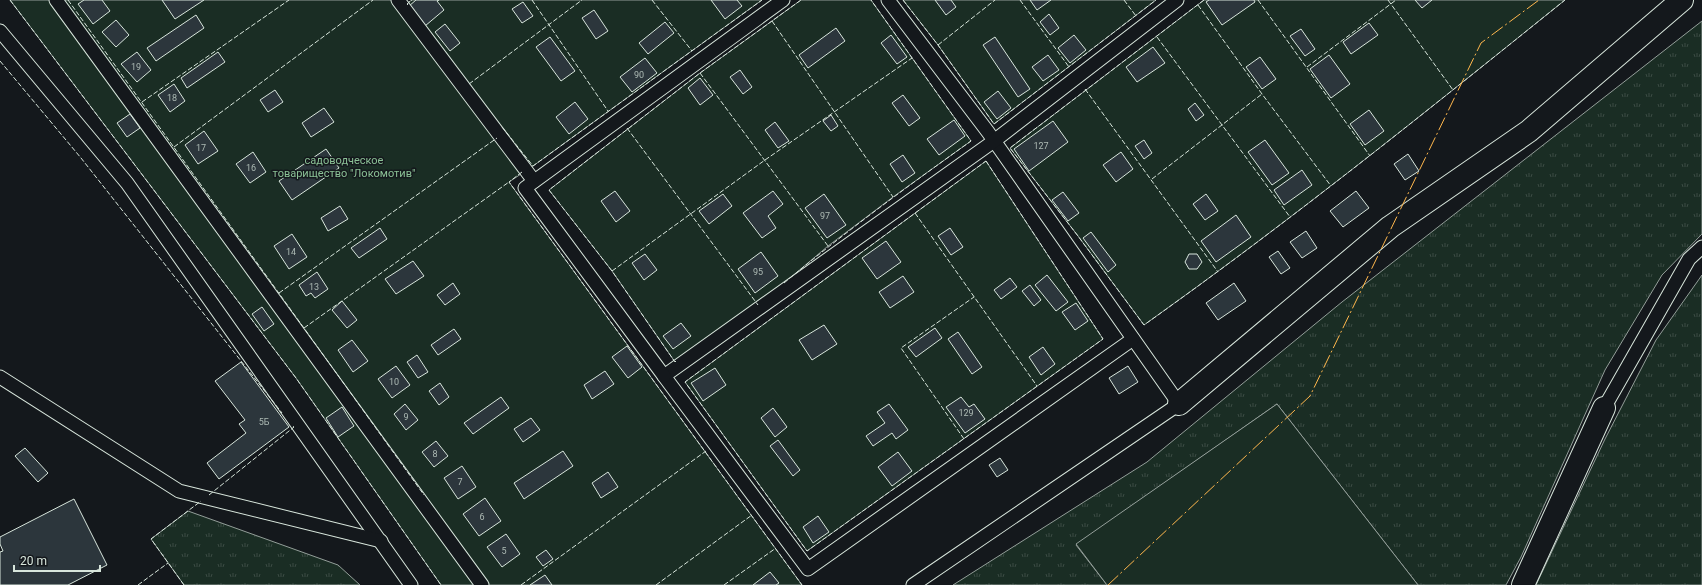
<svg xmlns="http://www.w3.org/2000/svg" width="1702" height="585" font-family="Roboto,sans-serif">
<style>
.grass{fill:url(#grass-tufts);stroke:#939e99}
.green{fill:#1a2d24;stroke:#939e99}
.building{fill:#2c363c;stroke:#d8e6dc}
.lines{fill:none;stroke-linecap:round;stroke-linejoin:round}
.service-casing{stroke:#d8e6dc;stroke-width:15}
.minor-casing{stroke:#d8e6dc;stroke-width:24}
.service{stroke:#14181c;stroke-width:13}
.minor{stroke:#14181c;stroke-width:22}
.fence{stroke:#d8e6dc;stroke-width:1;stroke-dasharray:5 2;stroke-linecap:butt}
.power{stroke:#ffb74d;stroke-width:1;stroke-dasharray:14 3 2 3;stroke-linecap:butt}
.labels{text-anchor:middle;stroke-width:3;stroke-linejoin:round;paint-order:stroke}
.number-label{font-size:9px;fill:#adbab4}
.park-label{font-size:11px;fill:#8ac095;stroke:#14181c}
</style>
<defs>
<pattern id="grass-tufts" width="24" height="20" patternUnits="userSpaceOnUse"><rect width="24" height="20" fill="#1a2d24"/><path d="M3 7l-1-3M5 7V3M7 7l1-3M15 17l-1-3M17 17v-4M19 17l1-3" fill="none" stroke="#3b4b43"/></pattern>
</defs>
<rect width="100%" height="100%" fill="#14181c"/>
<g class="grass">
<path d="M1702,21v213l-40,41 -57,95 -84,187 -15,28h-88l-141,-181 -201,141 31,40h-154l194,-123 195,-160z"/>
<path d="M1702,275v310h-166l69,-146 51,-99z"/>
<path d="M188,511l150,54 22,20h-176l-33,-46z"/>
</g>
<g class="green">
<path d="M10,0h394l3,3 5,-3h350l-229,166 -24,16 293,403h-361l-145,-207z"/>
<path d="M801,0h70l100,141 -78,56 -65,49 -70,59 -83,57 -63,-91 -63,-81 151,-117z"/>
<path d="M903,0h253l-162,124 -56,-79z"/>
<path d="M1204,0h361c-138,111 -276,222 -421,325l-66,-89 -68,-88z"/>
<path d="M986,161l117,178 -296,212 -122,-169z"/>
<path d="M1277,404l141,181h-311l-31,-41z"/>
</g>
<g class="building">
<path d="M84,0h18l8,11 -17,13 -15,-20z"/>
<path d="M162,0h42l-29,19z"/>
<path d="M416,0h23l-2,1 7,9 -19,16 -16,-20z"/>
<path d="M711,0h26l5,6 -17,13z"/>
<path d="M935,0h16l5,7 -10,8z"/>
<path d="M1030,0h21l-14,10z"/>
<path d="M1209,0h45l1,2 -33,23 -16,-23z"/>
<path d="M1415,0h17l-10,8z"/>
<path d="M523,2l10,14 -11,7 -10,-14z"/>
<path d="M594,10l14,21 -12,8 -14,-21z"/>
<path d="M1049,14l10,14 -9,7 -10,-13z"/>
<path d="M196,15l8,13 -48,33 -9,-13z"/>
<path d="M116,20l13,15 -13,12 -14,-15z"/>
<path d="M665,22l9,11 -26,21 -9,-11z"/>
<path d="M1369,23l9,12 -27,19 -8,-12z"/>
<path d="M445,24l15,19 -10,8 -15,-19z"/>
<path d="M836,28l9,13 -37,27 -9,-13z"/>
<path d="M1301,29l14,20 -10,7 -15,-20z"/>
<path d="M891,35l16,22 -10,7 -16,-21z"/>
<path d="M1074,35l12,15 -16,13 -12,-15z"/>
<path d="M550,37l25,34 -14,10 -25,-34z"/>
<path d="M995,37l35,52 -12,8 -35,-52z"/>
<path d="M1153,47l12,16 -28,19 -11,-15z"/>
<path d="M137,52l14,18 -14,12 -16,-18z"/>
<path d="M218,52l7,10 -38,26 -6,-10z"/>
<path d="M1048,55l11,15 -16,11 -11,-14z"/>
<path d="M1329,55l21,29 -19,14 -21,-29z"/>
<path d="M1260,57l16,22 -14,10 -16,-22z"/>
<path d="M645,58l12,15 -25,19 -12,-15z"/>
<path d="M740,70l12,17 -9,7 -13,-17z"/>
<path d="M700,78l13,17 -13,10 -12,-17z"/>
<path d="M174,84l11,17 -15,11 -12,-17z"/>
<path d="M275,90l8,12 -15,10 -8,-12z"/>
<path d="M998,91l13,17 -14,11 -13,-17z"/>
<path d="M903,95l17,23 -11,8 -17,-23z"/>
<path d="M575,102l13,17 -19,15 -13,-17z"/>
<path d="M1195,103l9,12 -8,6 -8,-12z"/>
<path d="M324,108l10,14 -23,15 -9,-14z"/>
<path d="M1369,110l15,21 -19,14 -15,-21z"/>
<path d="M130,114l10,14 -13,9 -10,-14z"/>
<path d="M831,115l7,11 -7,5 -8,-10z"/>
<path d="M954,120l11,16 -26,19 -12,-16z"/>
<path d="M1053,121l15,21 -39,29 -15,-22z"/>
<path d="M775,122l14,19 -11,7 -13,-18z"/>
<path d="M204,131l14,20 -20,13 -13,-19z"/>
<path d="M1144,140l8,13 -8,6 -9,-13z"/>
<path d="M1265,140l24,33 -17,12 -24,-33z"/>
<path d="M326,149l13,19 -47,32 -13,-19z"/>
<path d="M253,152l13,20 -16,11 -14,-19z"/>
<path d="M1121,152l12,17 -17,13 -13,-17z"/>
<path d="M1408,154l11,17 -14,9 -11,-16z"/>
<path d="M903,155l12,18 -13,9 -12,-18z"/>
<path d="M1302,170l10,15 -28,20 -10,-15z"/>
<path d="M615,191l15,20 -14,11 -15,-21z"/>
<path d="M773,191l10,13 -15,12 8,12 -14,10 -19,-25z"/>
<path d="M1356,191l13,17 -26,19 -13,-16z"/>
<path d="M1063,192l16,21 -11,8 -16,-21z"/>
<path d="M723,194l9,12 -23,18 -10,-13z"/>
<path d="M824,194l22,31 -19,13 -22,-30z"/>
<path d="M1206,194l12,17 -13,9 -12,-16z"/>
<path d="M340,206l8,13 -20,12 -7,-13z"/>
<path d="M1236,215l15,22 -35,25 -15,-21z"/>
<path d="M380,228l7,11 -28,19 -8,-10z"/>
<path d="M950,228l13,19 -12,8 -13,-19z"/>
<path d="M1306,231l11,17 -15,10 -12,-16z"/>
<path d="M1091,232l25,33 -8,7 -25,-34z"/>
<path d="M292,234l15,23 -18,12 -15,-23z"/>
<path d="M886,241l15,21 -24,17 -15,-21z"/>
<path d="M1278,251l12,17 -9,6 -12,-17z"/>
<path d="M761,252l17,24 -23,17 -17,-24z"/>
<path d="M645,254l12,16 -13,10 -12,-17z"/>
<path d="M1189,254h8l5,8 -5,7h-8l-4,-7z"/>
<path d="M413,261l11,15 -28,18 -11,-15z"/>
<path d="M317,272l11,17 -13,9 -4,-5 -5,3 -7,-11z"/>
<path d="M1047,275l21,27 -12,9 -21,-26z"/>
<path d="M903,276l11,16 -24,16 -11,-16z"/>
<path d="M1010,278l7,9 -16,12 -7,-9z"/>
<path d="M453,283l7,11 -15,11 -8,-10z"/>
<path d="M1234,283l12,18 -28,19 -12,-17z"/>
<path d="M1030,285l11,15 -7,6 -12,-15z"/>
<path d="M342,301l15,19 -10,8 -15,-18z"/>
<path d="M1076,303l12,18 -13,9 -13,-18z"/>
<path d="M262,307l12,17 -10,7 -12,-17z"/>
<path d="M681,323l10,13 -18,13 -10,-13z"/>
<path d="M824,325l13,19 -25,16 -13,-20z"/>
<path d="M935,328l7,10 -26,19 -8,-10z"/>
<path d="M454,329l7,10 -23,16 -7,-10z"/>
<path d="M958,332l24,35 -10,7 -24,-35z"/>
<path d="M352,340l16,21 -15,11 -15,-22z"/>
<path d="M627,346l15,21 -14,11 -16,-21z"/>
<path d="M1043,347l12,17 -14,11 -12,-18z"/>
<path d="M417,355l11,17 -10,6 -11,-16z"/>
<path d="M241,362l48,65 -70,52 -12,-16 39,-30 -7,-9 6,-4 -30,-39z"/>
<path d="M396,366l14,19 -18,13 -14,-19z"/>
<path d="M1128,366l10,16 -19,12 -10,-16z"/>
<path d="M715,368l11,17 -23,16 -12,-18z"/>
<path d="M605,371l9,13 -22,15 -8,-14z"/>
<path d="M440,383l9,14 -10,8 -10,-14z"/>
<path d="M501,397l8,11 -36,26 -9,-11z"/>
<path d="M961,397l8,10 5,-3 11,15 -20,14 -19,-26z"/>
<path d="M405,404l13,16 -12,10 -12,-16z"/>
<path d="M889,404l19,26 -12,9 -4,-6 -19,13 -7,-10 19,-13 -8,-11z"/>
<path d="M342,407l12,19 -16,11 -12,-19z"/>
<path d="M773,408l14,19 -12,10 -14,-19z"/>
<path d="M531,418l9,12 -17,12 -9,-13z"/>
<path d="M778,440l22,30 -7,6 -23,-30z"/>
<path d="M436,441l12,15 -14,11 -12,-15z"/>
<path d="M25,448l23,25 -10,9 -23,-26z"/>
<path d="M563,451l10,15 -49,33 -10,-16z"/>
<path d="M898,452l14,19 -20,15 -14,-19z"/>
<path d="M1000,458l8,12 -11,7 -8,-12z"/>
<path d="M462,466l14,21 -18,12 -14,-21z"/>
<path d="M608,472l10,15 -17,11 -9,-15z"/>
<path d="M485,498l16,23 -22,15 -16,-22z"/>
<path d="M74,499l33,66 -39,20h-68v-33l3,-1 -3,-7v-7z"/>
<path d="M818,516l11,16 -16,11 -10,-16z"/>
<path d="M506,534l14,20 -18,13 -15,-20z"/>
<path d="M546,550l7,9 -10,7 -7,-9z"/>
<path d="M770,572l9,11 -3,2h-23z"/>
<path d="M545,575l7,10h-22z"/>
</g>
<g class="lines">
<defs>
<g id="service">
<path d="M56,0l426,585"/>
<path d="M398,0l136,181"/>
<path d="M888,0l100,132 191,272 -266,181"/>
<path d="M0,31l127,152 284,402"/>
<path d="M1133,339l-325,230 -144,-193 330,-235 183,-141"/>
<path d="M664,376l-139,-188 258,-188"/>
<path d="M0,377l179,114 202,50"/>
<path d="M1604,408l85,-149 13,-12"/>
</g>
<g id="minor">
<path d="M1179,404l211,-177 139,-96 153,-131"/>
<path d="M1523,585l81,-177"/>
</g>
</defs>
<use href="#service" class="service-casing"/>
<use href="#minor" class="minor-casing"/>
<use href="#service" class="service"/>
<use href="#minor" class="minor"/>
<g class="fence">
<path d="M10,0l286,378 145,207"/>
<path d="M68,0l356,495"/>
<path d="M532,0l76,111"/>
<path d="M652,0l40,51"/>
<path d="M903,0l35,45 56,79 162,-124"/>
<path d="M1020,0l49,67"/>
<path d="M1124,0l12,16"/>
<path d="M1204,0l-194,148 68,88 66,89c145,-103 283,-214 421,-325"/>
<path d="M1258,0l112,156"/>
<path d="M1388,0l65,90"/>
<path d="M408,5l-1,-1 5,-4"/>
<path d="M1198,5l64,89 69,92"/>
<path d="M772,21l121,176"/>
<path d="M1157,37l133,180"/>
<path d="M938,45l57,-45"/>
<path d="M0,61l81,97 201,255"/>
<path d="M1307,67l89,-67"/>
<path d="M700,73l128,173"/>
<path d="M469,84l113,-84"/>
<path d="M1085,89l133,183"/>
<path d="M142,102l147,-102"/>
<path d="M502,127l31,39 229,-166"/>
<path d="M627,128l131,177"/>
<path d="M174,147l199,-147"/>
<path d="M986,161l117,178 -296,212 -122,-169z"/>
<path d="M522,172l-13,10 293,403"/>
<path d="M1152,179l110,-85"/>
<path d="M915,213l122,173"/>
<path d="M612,271l153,-111 147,-102"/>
<path d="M784,283c61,-51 124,-97 187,-142l-100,-141"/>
<path d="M279,293l218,-155"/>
<path d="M304,328l205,-146"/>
<path d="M676,361l-1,1 -63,-91 -63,-81 151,-117 101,-73"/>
<path d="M964,439l-63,-91 73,-51"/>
<path d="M209,495l85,-68 -2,-1"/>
<path d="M138,585l30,-22"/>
<path d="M184,585l-33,-46 50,-38"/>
<path d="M521,585l185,-134"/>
<path d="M656,585l96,-70"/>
<path d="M724,585l52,-37"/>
</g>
<path class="power" d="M1108,585l202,-189 171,-353 58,-43"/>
</g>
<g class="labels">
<g class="number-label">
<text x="136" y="70">19</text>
<text x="639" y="78">90</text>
<text x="172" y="101">18</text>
<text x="1041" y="149">127</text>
<text x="201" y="151">17</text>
<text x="251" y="171">16</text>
<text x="825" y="219">97</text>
<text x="291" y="255">14</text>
<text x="758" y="275">95</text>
<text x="314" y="290">13</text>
<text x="394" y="385">10</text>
<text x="966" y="416">129</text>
<text x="406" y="420">9</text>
<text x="264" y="425">5Б</text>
<text x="435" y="457">8</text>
<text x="460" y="485">7</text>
<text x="482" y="520">6</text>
<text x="504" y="554">5</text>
</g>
<g class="park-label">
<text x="344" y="164">садоводческое<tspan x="344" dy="13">товарищество "Локомотив"</tspan></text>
</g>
</g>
<path d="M14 565v6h86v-6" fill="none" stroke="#d8e6dc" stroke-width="2"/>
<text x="20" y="565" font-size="12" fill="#d8e6dc" stroke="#14181c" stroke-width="3" paint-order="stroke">20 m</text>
</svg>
